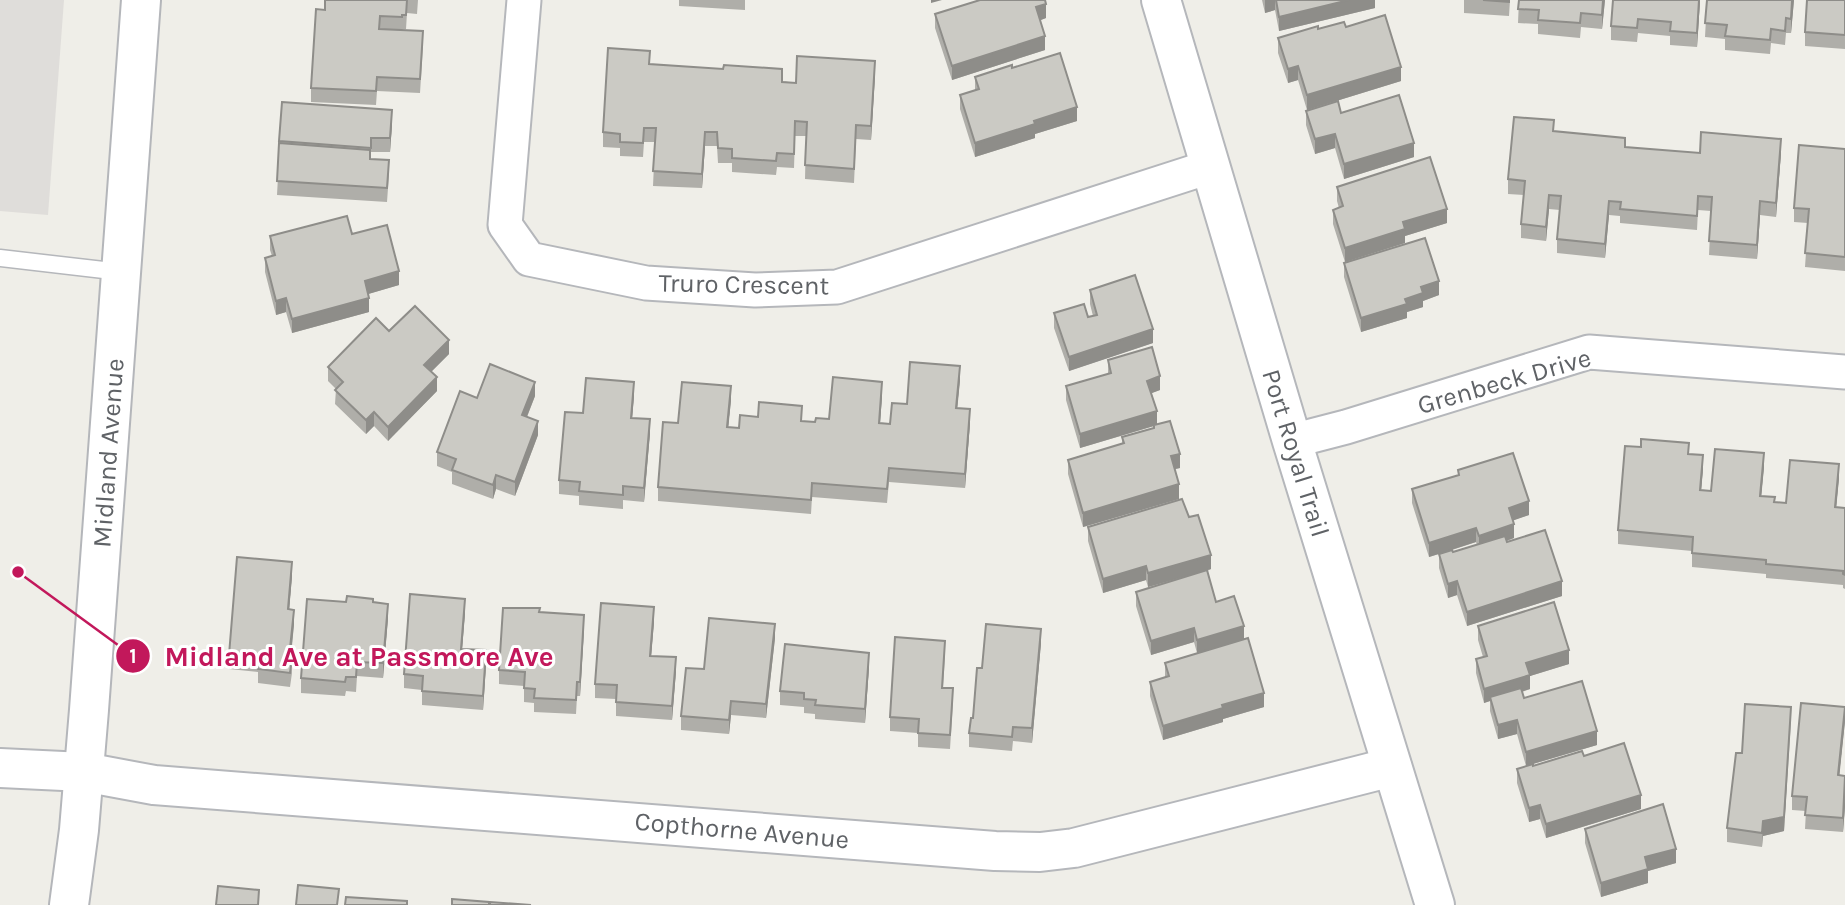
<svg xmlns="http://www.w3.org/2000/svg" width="1845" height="905" font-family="Karla,sans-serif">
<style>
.industrial{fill:#dfddda}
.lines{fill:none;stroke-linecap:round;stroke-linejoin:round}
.service-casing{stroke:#b5b7bb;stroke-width:19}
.minor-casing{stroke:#b5b7bb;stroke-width:37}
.tertiary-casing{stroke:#b5b7bb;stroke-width:42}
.secondary-casing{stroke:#b4b6ba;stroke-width:42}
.service{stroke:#fff;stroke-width:16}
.minor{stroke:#fff;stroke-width:33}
.tertiary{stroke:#fff;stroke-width:38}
.secondary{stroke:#fff;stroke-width:38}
.wall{fill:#afaea9;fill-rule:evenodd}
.shaded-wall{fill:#8e8d89}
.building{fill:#cbcac4;stroke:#8e8d89;stroke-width:2}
.labels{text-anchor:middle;stroke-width:6;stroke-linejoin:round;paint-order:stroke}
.street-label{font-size:26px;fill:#5f6266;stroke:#fff}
.leader{fill:none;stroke:#c2185b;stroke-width:2.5}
.callout-dot{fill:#c2185b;stroke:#fff;stroke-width:2.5}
.mark-label{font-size:21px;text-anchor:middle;font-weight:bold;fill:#fff}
.callout-label{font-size:28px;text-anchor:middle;font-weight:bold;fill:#c2185b;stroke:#fff;stroke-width:6;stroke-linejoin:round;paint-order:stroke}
</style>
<rect width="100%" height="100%" fill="#efeee8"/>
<path class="industrial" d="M0,0h64l-16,215 -48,-4z"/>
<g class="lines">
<defs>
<path id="service" d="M0,258l121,14"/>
<g id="minor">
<path d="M524,0l-19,225 24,34 117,24 109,7 82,-3 372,-120"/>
<path d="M1292,441l54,-14 243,-75 256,20"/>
</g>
<g id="tertiary">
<path d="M1161,0l131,441 143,464"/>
<path d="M0,768l84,4 70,13 841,66 45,1 34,-4 318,-81"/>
</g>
<path id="secondary" d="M69,905l10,-75 10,-120 52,-710"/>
</defs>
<use href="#service" class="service-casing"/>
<use href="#minor" class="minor-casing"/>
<use href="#tertiary" class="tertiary-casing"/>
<use href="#secondary" class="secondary-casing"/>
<use href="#service" class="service"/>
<use href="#minor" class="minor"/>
<use href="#tertiary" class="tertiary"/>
<use href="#secondary" class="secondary"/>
</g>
<g class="wall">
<path d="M325,0h93l-1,14 -10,-1 -1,16h-4v1l21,15 -3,48 -43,-2 -1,14 -65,-3v-14l14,-78z"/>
<path d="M679,0h66v10l-66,-4z"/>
<path d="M1262,0h113v8l-96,23 -4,-21 -10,3z"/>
<path d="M1464,0h46l-1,16 -45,-3z"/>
<path d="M1519,0h86l-3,29 -21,-2 -1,11 -42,-4v-10l-20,-1z"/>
<path d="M1700,0l-3,47 -27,-2v-9l-32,-3 -1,9 -26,-2v-14z"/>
<path d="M1707,0h87l-3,33h-5l-1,12 -14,-2 -1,11 -45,-4v-11l-20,-2z"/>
<path d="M1845,0v49l-40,-3v-14z"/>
<path d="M935,14l111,4 -6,2 5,30 -93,30 -17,-52z"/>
<path d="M1346,27l55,54 -94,29 -9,-30 -10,3 -10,-30v-15l40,-9z"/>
<path d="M650,64l146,19 79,-8 -4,65 -15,-1 -2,44 -49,-4 1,-43h-11l-1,32 -17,-1 -1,8 -44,-3v-9h-14l-1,-17h-12l-3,42 -49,-2 2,-44h-11l-1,15 -23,-1v-8l-17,-1v-15z"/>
<path d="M1012,68l65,53 -42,13v4l-60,19 -15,-48v-14l15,-5v-13z"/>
<path d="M282,102l110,22 -2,28h-19v7l18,15 -2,28 -110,-7z"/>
<path d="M1306,111l35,2 73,44 -70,22 -9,-31 -20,6 -9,-29z"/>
<path d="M1554,131l71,16 75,6h81l-5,64 -16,-2 -3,44 -48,-4 2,-44 -13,-1 -1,20 -77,-7v-7l-11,-1 -4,43 -48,-5v-14l3,-29 -11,-1 -3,32 -25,-3v-14l3,-29 -16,-1v-15z"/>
<path d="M1845,149v122l-40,-4 3,-44 -14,-1v-14z"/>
<path d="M1337,187l110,36 -42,13v7l-60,19 -12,-38v-14l6,-2 -2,-7z"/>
<path d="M352,234l47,51 -31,9 1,18 -77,21 -6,-21 -10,3 -11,-43v-14l7,-2 -2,-6v-14z"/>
<path d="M1344,263l95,32 -16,6v6l-16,5v6l-46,14 -17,-55z"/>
<path d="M1090,290l63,53 -84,28 -15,-43v-15l34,4 5,-1 -3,-12z"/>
<path d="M389,331l60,23 -18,18 6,19 -49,50 -14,-15 -8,8 -31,-30 1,-15 -8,-8v-14z"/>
<path d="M1108,360l52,30 -9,3 6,31 23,44 -6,1 5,30 -96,28 -15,-53v-14l54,-16v-7l32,-9v-2l-74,22 -14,-48v-14l42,-12z"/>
<path d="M960,380l-3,28 13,15 -5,65 -76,-6 -2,21 -75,-6 -1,17 -153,-13v-14l20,-64 53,-23 -3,27 11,1 63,-7 13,1 14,-3 53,-23 -2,27 10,1 17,-20z"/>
<path d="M535,396l-8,21 11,18 -23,61 -19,-7 -3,10 -41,-15v-12l-15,-6v-14l40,-54z"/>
<path d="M634,396l-2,22 18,15 -6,69 -21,-2v9l-44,-4v-9l-20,-2v-14l24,-67z"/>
<path d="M1689,454l14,15 -2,21 10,1 53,-24 -3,29 14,6 11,1 53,-25 -3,29 9,1v81l-2,-1v-3l-77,-7v-4l-74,-7v-16l-74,-7v-14z"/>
<path d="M1458,470l71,45 -16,5 1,18 -7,3v1l55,54 -95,30 -10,-31 -9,3 -9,-30v-14l-10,3 -17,-54v-14l46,-14zM1476,542l1,3 -24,7 -1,-2z"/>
<path d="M1189,517l22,52 -4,2 9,31 28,38 20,67 -41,12v3l-60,18 -13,-44v-14l15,-5v-14l32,-10 -3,-11 -43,13 -15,-49v-14l49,-15 -37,10 -2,-7 -43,13 -15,-52v-14z"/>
<path d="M292,576l-3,34 5,14 -3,34 1,15 -2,14 -32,-4v-11l-29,-3v-14z"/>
<path d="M346,602h27l15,16 -5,60 -26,-2 -1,16 -10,-1 -1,5 -44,-3v-15z"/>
<path d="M540,612l44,17 -4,67h-3l-1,18 -42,-2v-9l-10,-1v-16l-25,-2v-14z"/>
<path d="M465,613l-3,36 24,15 -3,46 -61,-5v-15l-18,-2v-14z"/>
<path d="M654,622l-3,34 25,15 -4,49 -56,-4v-17l-21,-1v-14z"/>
<path d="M1478,626l91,38 -39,12v13l-8,3 2,6 73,47 -64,19v2l51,-10 57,53 -95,29 -6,-19 -11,3 -12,-39v-14l9,-3 -9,-32 -19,5 -8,-28v-10l-6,2 -8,-30v-14l7,-2 -5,-17z"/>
<path d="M775,638l-9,80 -35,-3 -2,19 -48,-4v-14l23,-47z"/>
<path d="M1041,643l-9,100 -19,-2 -1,10 -43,-4v-14l13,-65z"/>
<path d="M945,655l-2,33 10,14 -3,47 -32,-2v-14l-28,-2v-14z"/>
<path d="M869,667l-4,56 -50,-4v-5l-11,-1v-6l-24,-2v-14z"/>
<path d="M1791,721l-7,110 -21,5 -1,11 -35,-5v-14l15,-75z"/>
<path d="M1845,721l-6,55h6v30l-2,26 -38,-3 1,-18 -14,-1v-14z"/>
<path d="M1585,829l91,34 -28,8v12l-47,14 -16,-54z"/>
</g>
<g class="shaded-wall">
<path d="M931,0h11l-11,3z"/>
<path d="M1265,0h10v10l-10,3z"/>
<path d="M1349,0h26v8l-96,23v-14z"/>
<path d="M1603,0h2l-3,29v-14z"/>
<path d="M1699,0h1l-3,47v-14z"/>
<path d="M1792,0h2l-3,33v-14z"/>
<path d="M1046,4v14l-10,4v-15z"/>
<path d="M1045,36v14l-93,30v-14z"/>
<path d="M875,61v14l-4,65v-14z"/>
<path d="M1298,66v14l-10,3v-14z"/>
<path d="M1401,67v14l-94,29v-15z"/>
<path d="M1077,107v14l-42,13v4l-60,19v-14l59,-22z"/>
<path d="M392,110v14l-2,28v-14z"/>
<path d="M705,132v14l-3,42v-14z"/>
<path d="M1335,134v14l-20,6v-15z"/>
<path d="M1781,139v14l-5,64v-14z"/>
<path d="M1414,143v14l-70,22v-15z"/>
<path d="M1549,195v14l-3,32v-14z"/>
<path d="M1609,201v14l-4,43v-14z"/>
<path d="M1760,201v14l-3,44v-14z"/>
<path d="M1447,209v14l-42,13v7l-60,19v-14l58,-26z"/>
<path d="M399,271v14l-34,10v-14z"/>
<path d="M1439,281v14l-16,6v6l-16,5v6l-46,14v-14l44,-19 16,-12z"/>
<path d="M286,298v14l-10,3v-14z"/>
<path d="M369,298v14l-77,21v-14z"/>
<path d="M1153,329v14l-84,28v-14z"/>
<path d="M449,340v14l-25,25v-14z"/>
<path d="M960,366v14l-4,42v-14z"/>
<path d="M1160,376v14l-13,5v-14z"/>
<path d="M437,377v14l-49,50v-14z"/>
<path d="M535,382v14l-13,33v-14z"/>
<path d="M634,382v14l-3,36v-14z"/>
<path d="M882,382v14l-3,41v-14z"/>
<path d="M731,386v14l-4,41v-14z"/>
<path d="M970,409v14l-5,65v-14z"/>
<path d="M1157,411v14l-77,23v-14z"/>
<path d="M374,412v14l-8,8v-14z"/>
<path d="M650,419v14l-6,69v-14z"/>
<path d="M538,421v14l-23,61v-14z"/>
<path d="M1764,453v14l-4,43v-14z"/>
<path d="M1180,454v14l-9,2v-14z"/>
<path d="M1703,455v14l-3,35v-14z"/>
<path d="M1839,464v14l-4,43v-14z"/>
<path d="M496,475v14l-3,10v-14z"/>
<path d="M1179,484v15l-96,28v-14z"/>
<path d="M1529,501v14l-20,7v-14z"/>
<path d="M1514,524v14l-35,12v-14z"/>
<path d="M1476,528v14l-47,15v-14z"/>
<path d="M1211,555v14l-63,18v-14z"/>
<path d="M292,562v14l-4,48v-15z"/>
<path d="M1146,566v14l-43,13v-14z"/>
<path d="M1457,581v14l-9,3v-14z"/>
<path d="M1562,581v15l-95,30v-14z"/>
<path d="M465,599v14l-4,50v-14z"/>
<path d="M388,604v14l-5,60v-15z"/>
<path d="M654,607v15l-4,48v-14z"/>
<path d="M294,610v14l-5,48v-14z"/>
<path d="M584,615v14l-4,67v-14z"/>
<path d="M775,624v14l-9,80v-14z"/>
<path d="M1244,626v14l-47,14v-14z"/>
<path d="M1194,628v14l-43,13v-14z"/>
<path d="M1041,629v14l-9,100v-15z"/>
<path d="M486,650v14l-3,46v-14z"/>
<path d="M1569,650v14l-39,12v13l-39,12 -1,-4v4l-6,2v-14l42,-26z"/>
<path d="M869,653v14l-4,56v-14z"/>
<path d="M676,657v14l-4,49v-14z"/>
<path d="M1264,693v14l-41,12v3l-60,18v-14l59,-21z"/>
<path d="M731,701v14l-2,19v-14z"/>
<path d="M1791,707l-7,124 -21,5 -1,11 1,-26z"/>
<path d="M1845,707v14l-7,68v-14z"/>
<path d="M1517,720v14l-19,5v-14z"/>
<path d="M1597,731v14l-71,21v-14z"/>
<path d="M1845,791v15l-2,26v-14z"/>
<path d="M1641,795v14l-95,29v-14z"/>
<path d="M1540,805v14l-11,3v-14z"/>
<path d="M1676,849v14l-28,8v12l-47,14v-14l44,-26z"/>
</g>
<g class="building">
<path d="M325,0h82l-1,15h-4v2l-22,-1 -1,13 44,2 -3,48 -43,-2 -1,14 -65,-3 5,-79 9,1z"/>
<path d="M980,0h65l1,4 -10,3 9,29 -93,30 -17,-52z"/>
<path d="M1276,0h73l-70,17z"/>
<path d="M1483,0h26v2z"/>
<path d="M1519,0h84l-1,15 -21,-2 -1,10 -42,-3 1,-10 -21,-1z"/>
<path d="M1613,0h86l-2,33 -27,-2 1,-9 -33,-3 -1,9 -26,-2z"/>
<path d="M1707,0h85l-1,19 -5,-1 -1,13 -14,-2 -1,11 -45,-4 2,-11 -22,-2z"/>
<path d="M1807,0h38v35l-40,-3z"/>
<path d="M1385,15l16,52 -94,28 -9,-29 -10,3 -10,-31 40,-12v3l26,-7 2,5z"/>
<path d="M608,48l42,3 -1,13 74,5 1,-4 58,4v13l14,1 1,-27 78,5 -4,65 -15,-1 -2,44 -49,-4 2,-43 -12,-1 -1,33 -17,-1 -1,8 -44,-3v-9l-14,-1 -1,-16h-12l-3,42 -49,-3 3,-43h-12l-1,15 -23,-1v-8l-17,-2z"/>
<path d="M1060,53l17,54 -43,14 1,3 -60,19 -15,-48 19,-6 -4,-12 37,-12v3z"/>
<path d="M1399,95l15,48 -70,21 -9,-30 -20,5 -9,-28 32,-10 3,12z"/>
<path d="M282,102l110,8 -2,28h-19v10l-92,-7z"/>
<path d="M1514,117l40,3 -1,11 72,7v9l75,6 1,-21 80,7 -5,64 -16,-2 -3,44 -48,-4 3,-44 -14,-1 -1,20 -77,-7 1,-7 -12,-1 -4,43 -48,-5 4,-43 -12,-1 -3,32 -25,-3 4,-43 -17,-2z"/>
<path d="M279,143l91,7v9l19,1 -2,28 -110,-7z"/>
<path d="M1799,145l46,4v108l-40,-4 4,-44 -15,-1z"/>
<path d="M1430,157l17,52 -44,13 2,7 -60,19 -12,-38 10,-4 -6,-19z"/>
<path d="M347,216l5,18 35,-9 12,46 -34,10 4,17 -77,21 -6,-21 -10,3 -11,-43 10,-3 -5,-19z"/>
<path d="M1425,238l14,43 -18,6 2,6 -18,6 2,5 -46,14 -17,-55z"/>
<path d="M1135,275l18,54 -84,28 -15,-44 30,-9 4,13 9,-2 -7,-25z"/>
<path d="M415,306l34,34 -25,25 13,12 -49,50 -14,-15 -8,8 -31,-30 8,-8 -15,-15 48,-49 13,13z"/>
<path d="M1152,347l8,29 -13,5 10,30 -77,23 -14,-48 45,-13 -3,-13z"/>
<path d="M910,362l50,4 -4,42 14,1 -5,65 -76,-6 -2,21 -75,-6 -1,17 -153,-13 5,-65 15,1 4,-41 49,4 -4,41 12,1 1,-13 18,2 1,-15 43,4 -1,15 14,1 1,-4 13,1 4,-42 49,5 -3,41 11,1 2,-21 15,1z"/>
<path d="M490,364l45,18 -13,33 16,6 -23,61 -19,-7 -3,10 -41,-15 4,-11 -19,-7 23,-61 17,7z"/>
<path d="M586,378l48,4 -3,36 19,1 -6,69 -21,-2v9l-44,-4 1,-9 -21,-2 6,-68 18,1z"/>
<path d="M1170,421l10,33 -9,2 8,28 -96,29 -15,-53 56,-17 -2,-6 32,-9v-3z"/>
<path d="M1641,439l48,4 -1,11 15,1 -3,35 11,1 4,-42 49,4 -4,43 15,1 -1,5 12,1 4,-43 49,4 -4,43 10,1v67l-2,-1v-3l-77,-7v-4l-74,-7 1,-16 -75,-7 7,-84 16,1z"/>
<path d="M1513,453l16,48 -20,7 5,16 -35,12 -3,-8 -47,15 -17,-54 47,-14 -1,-5z"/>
<path d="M1182,499l7,18 9,-2 13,40 -63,18 -2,-7 -43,13 -15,-52z"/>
<path d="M1545,530l17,51 -95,31 -10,-31 -9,3 -9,-30 13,-4 1,2 52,-16 2,6z"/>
<path d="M237,557l55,5 -4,47 6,1 -5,48h3l-2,15 -32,-4 1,-11 -30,-3z"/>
<path d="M1207,570l9,32 18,-6 10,30 -47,14 -3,-12 -43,13 -15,-49z"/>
<path d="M410,594l55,5 -4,50 25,1 -3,46 -61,-5 1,-15 -19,-2z"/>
<path d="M347,596l26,3v3l15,2 -5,59 -26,-1 -1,15h-10l-1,5 -44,-4 6,-79 39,3z"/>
<path d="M1554,602l15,48 -43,13 4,12 -46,14 -8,-30 11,-3 -9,-30z"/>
<path d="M601,603l53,4 -4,49 26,1 -4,49 -56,-4 1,-17 -22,-1z"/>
<path d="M503,608h37l-1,4 45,3 -4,67h-3l-1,18 -42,-2 1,-9 -11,-1 1,-16 -26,-2z"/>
<path d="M709,618l66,6 -9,80 -35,-3 -2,19 -48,-4 5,-48 18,1z"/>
<path d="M986,624l55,5 -9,99 -19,-1 -1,10 -43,-4 2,-15h2l4,-50h5z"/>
<path d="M895,637l50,4 -3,47h11l-3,47 -32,-2 1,-14 -29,-2z"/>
<path d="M1248,638l16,55 -42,12 1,3 -60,18 -13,-44 19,-6 -4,-13z"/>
<path d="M785,644l84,9 -4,56 -50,-4 1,-5 -12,-1v-6l-24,-2z"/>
<path d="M1582,681l15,50 -71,21 -9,-32 -19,5 -8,-28 31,-9 3,10z"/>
<path d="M1801,703l44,4 -7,68 7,1 -2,42 -38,-3 2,-18 -15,-1z"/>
<path d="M1745,704l46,3 -7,110 -21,4 -1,12 -35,-5 9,-75h6z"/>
<path d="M1624,743l17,52 -95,29 -6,-19 -11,3 -12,-39 16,-5v2l49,-15 2,5z"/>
<path d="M1663,804l13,45 -31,8 3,12 -47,14 -16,-54z"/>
<path d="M298,885l41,4 -2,16h-41z"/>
<path d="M218,886l41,4 -1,15h-42z"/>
<path d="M346,897l61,4v4h-62z"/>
<path d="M452,899l37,3v3h-37z"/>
<path d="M490,902l41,3h-41z"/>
</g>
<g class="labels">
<g class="street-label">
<text transform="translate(744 284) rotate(1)" y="9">Truro Crescent</text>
<text transform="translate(1504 381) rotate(-16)" y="9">Grenbeck Drive</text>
<text transform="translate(108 453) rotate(-86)" y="9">Midland Avenue</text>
<text transform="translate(1296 453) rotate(73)" y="9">Port Royal Trail</text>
<text transform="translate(742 830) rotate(5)" y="9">Copthorne Avenue</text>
</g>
</g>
<path class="leader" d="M18 572L133 656"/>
<g class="callout-dot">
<circle cx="18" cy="572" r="7"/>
<circle cx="133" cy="656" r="18"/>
</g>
<g class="mark-label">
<text x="133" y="663">1</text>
</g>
<g class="callout-label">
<text x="359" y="666">Midland Ave at Passmore Ave</text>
</g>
</svg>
